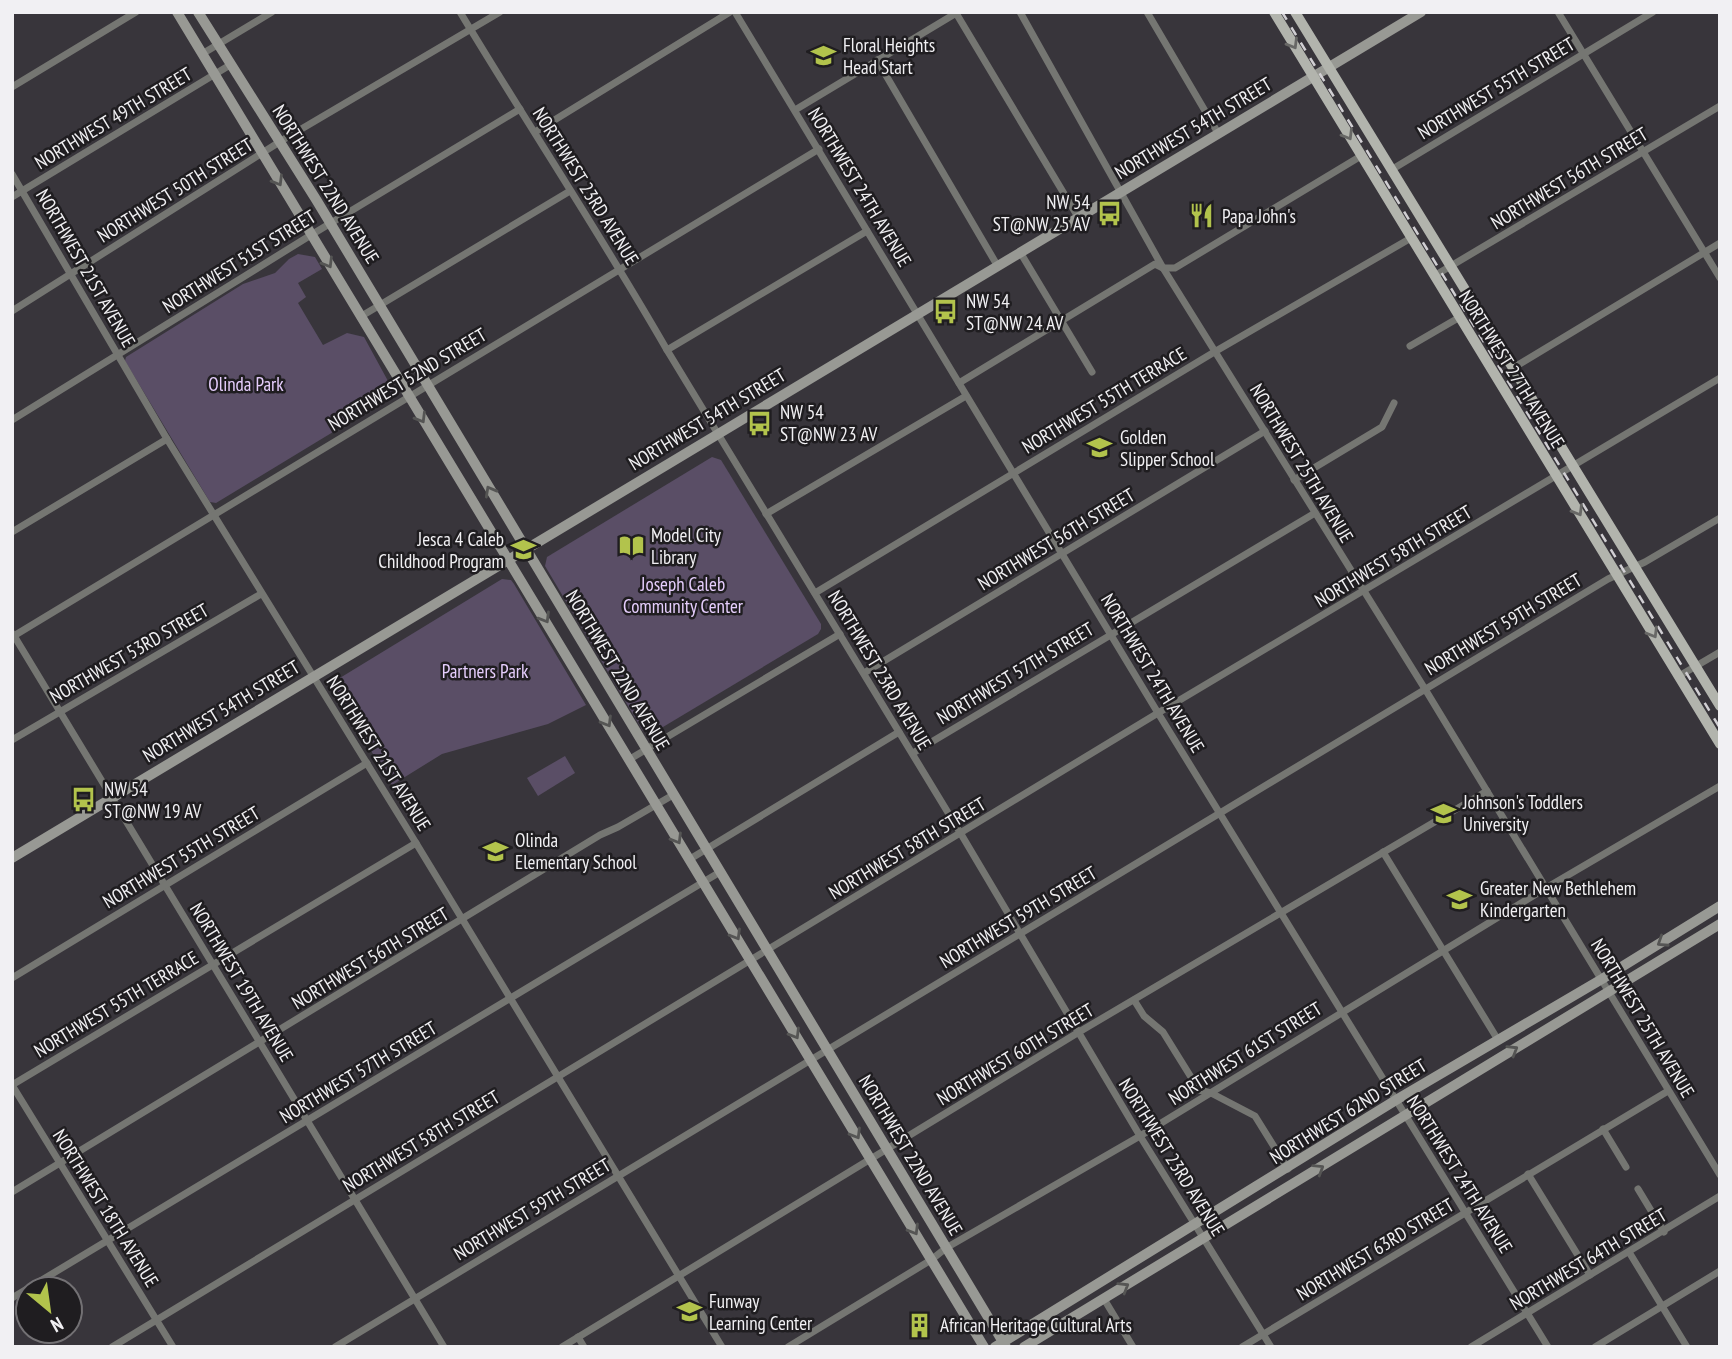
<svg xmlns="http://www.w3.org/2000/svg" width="1732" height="1359" font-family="'PT Sans Narrow',sans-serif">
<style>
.green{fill:#5a4e66}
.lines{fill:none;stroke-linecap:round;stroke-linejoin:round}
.street{stroke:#757672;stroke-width:7}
.secondary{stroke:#989994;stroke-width:10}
.primary{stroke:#b2b4ad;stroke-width:10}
.rail{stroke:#d1cfd3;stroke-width:2.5;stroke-dasharray:9 9;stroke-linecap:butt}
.oneway{stroke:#686866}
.oneway2{stroke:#555554}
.labels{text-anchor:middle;stroke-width:5;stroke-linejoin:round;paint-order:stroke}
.poi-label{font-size:19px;fill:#f1f0f3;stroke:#1f1d20;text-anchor:start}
.street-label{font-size:19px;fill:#f1f0f3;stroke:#1f1d20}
.park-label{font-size:19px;fill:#e6cefd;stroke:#1f1d20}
</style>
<rect width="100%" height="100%" fill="#38353b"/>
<g class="green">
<path d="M298,254l17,3 7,12 -24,14 8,14 -8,6 25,42 24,-12 17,4 30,55 -5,6 -173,105 -6,-1 -85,-141 1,-4 117,-73 32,-11 14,-14z"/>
<path d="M712,457l9,3 100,164v5l-3,5 -165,99 -10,-2 -98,-165 2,-9z"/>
<path d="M502,579l9,1 3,4 72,121 -38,19 -106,30 -50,31 -62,-101z"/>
<path d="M565,756l10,17 -37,23 -11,-18z"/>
</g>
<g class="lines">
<g class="street">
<path d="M460,12c68,113 141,223 207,338l294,484 179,302 131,211"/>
<path d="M735,12l423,701 390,634"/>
<path d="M1020,12l143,256 262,421 295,486"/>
<path d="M1147,12l71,121"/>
<path d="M1558,12l162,266"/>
<path d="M956,13l122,204"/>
<path d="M202,54l70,-42"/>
<path d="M877,60l120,205"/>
<path d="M12,87l124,-75"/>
<path d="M795,110l163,-98"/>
<path d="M535,132l195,-120"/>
<path d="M1391,170l262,-158"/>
<path d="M12,174l155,265 249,404 306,504"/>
<path d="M12,197l218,-132"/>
<path d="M1020,252l72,120"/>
<path d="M1434,276l286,-170"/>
<path d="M12,311l269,-170 219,-129"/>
<path d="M360,317l210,-126"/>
<path d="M1410,346l50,-29"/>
<path d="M667,350l200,-119"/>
<path d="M1513,368l207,-125"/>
<path d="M959,383l196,-119 8,4h12l186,-112"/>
<path d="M12,420l299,-185 209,-126"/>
<path d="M1294,480l88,-53 12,-24"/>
<path d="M766,514l200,-118"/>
<path d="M12,532l155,-93"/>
<path d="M815,593l401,-242 195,-113"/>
<path d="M13,634l431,713"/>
<path d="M12,637l807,-488"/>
<path d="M864,673l401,-242"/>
<path d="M1679,676l41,-24"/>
<path d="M12,740l249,-146"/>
<path d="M913,753l402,-240"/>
<path d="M630,759l210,-125"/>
<path d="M1383,852l115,188"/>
<path d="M690,859l209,-127"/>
<path d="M12,978l355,-215"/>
<path d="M1134,1000l10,16 19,16 36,58 12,3 44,23 33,53"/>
<path d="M12,1085l404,-242"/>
<path d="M12,1085l161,262"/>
<path d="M1603,1129l23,38"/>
<path d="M1528,1174l62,101"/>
<path d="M1638,1189l26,43"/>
<path d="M12,1192l588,-357 18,-8 55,-32"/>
<path d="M1629,1252l58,95"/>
<path d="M12,1298l708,-426"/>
<path d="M1104,1299l29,48"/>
<path d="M578,1337l6,10"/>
<path d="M112,1347l1046,-634 562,-335"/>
<path d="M335,1347l1273,-768 37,-17 75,-44"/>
<path d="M562,1347l517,-315 408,-241"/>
<path d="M788,1347l143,-87 15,-12 194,-112 406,-248 174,-102"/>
<path d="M1242,1347l426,-256"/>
<path d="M1471,1347l249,-151"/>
<path d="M1595,1347l125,-76"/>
</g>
<g class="secondary">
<path d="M177,12l807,1335"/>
<path d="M198,12l119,189 689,1146"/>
<path d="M12,858l1409,-846"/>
<path d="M995,1347l401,-247 206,-121 118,-73"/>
<path d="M1024,1347l696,-423"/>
</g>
<g class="primary">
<path d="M1274,12l446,732"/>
<path d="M1295,12l425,694"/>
</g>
<path class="rail" d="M1282,12l438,716"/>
</g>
<defs><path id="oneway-chevron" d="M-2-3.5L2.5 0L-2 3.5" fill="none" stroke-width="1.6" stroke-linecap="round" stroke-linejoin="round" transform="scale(1.75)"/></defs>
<g class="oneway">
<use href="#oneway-chevron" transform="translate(1293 44) rotate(59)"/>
<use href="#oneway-chevron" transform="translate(1348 135) rotate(59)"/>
<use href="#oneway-chevron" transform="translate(1578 511) rotate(59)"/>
<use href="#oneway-chevron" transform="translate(1653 633) rotate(59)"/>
</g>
<g class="oneway2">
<use href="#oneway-chevron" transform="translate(278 181) rotate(59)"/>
<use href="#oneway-chevron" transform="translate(328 263) rotate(59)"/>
<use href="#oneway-chevron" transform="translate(421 418) rotate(59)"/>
<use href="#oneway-chevron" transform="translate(490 491) rotate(-119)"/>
<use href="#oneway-chevron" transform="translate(545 618) rotate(59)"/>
<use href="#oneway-chevron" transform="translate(607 722) rotate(59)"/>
<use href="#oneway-chevron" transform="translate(677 839) rotate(59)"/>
<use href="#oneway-chevron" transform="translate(736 935) rotate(59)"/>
<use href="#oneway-chevron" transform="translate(1662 942) rotate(147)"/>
<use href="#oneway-chevron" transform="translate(795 1034) rotate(59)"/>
<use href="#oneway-chevron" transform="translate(1513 1050) rotate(-31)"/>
<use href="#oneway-chevron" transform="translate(856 1134) rotate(59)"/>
<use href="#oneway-chevron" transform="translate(1319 1169) rotate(-32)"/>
<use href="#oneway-chevron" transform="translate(914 1230) rotate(59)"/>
<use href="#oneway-chevron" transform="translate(1124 1287) rotate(-31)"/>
</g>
<defs>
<symbol id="school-bare" viewBox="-9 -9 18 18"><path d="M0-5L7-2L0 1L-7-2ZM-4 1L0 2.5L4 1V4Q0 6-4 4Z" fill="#b2c34c" stroke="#1f1d20" stroke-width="2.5" paint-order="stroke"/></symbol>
<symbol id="bus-bare" viewBox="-9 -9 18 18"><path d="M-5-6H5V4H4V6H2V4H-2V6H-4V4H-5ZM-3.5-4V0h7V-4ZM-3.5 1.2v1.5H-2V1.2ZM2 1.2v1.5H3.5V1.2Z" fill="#b2c34c" stroke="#1f1d20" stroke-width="2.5" paint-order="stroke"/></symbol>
<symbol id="restaurant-bare" viewBox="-9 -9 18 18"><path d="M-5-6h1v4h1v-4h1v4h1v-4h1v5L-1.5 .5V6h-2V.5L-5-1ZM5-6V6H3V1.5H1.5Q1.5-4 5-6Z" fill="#b2c34c" stroke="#1f1d20" stroke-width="2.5" paint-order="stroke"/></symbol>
<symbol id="library-bare" viewBox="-9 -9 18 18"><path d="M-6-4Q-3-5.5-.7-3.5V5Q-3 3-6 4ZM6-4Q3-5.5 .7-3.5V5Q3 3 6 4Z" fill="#b2c34c" stroke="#1f1d20" stroke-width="2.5" paint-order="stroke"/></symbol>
<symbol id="building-bare" viewBox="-9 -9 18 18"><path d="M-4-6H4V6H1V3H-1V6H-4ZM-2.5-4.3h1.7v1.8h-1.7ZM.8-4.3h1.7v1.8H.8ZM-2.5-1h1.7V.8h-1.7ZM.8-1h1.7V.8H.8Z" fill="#b2c34c" stroke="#1f1d20" stroke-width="2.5" paint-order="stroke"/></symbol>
</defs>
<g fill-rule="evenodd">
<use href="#school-bare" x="806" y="38" width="35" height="35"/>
<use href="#bus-bare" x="1092" y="196" width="35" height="35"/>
<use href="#restaurant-bare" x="1184" y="198" width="35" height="35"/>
<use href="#bus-bare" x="928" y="294" width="35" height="35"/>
<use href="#bus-bare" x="742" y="406" width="35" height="35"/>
<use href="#school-bare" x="1082" y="430" width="35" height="35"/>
<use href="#library-bare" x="614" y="528" width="35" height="35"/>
<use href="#school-bare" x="506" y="532" width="35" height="35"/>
<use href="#bus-bare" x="66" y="782" width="35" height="35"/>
<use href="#school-bare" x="1426" y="796" width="35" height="35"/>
<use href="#school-bare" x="478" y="834" width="35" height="35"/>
<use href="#school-bare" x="1442" y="882" width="35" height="35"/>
<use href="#school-bare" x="672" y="1294" width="35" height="35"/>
<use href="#building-bare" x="902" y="1308" width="35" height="35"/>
</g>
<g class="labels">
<g class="poi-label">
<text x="843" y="52">Floral Heights<tspan x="843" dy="22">Head Start</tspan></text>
<text x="1090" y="209" text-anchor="end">NW 54<tspan x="1090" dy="22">ST@NW 25 AV</tspan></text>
<text x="1222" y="223">Papa John's</text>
<text x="966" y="308">NW 54<tspan x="966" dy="22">ST@NW 24 AV</tspan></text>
<text x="780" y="419">NW 54<tspan x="780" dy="22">ST@NW 23 AV</tspan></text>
<text x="1120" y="444">Golden<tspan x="1120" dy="22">Slipper School</tspan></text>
<text x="651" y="542">Model City<tspan x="651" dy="22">Library</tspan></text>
<text x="504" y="546" text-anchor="end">Jesca 4 Caleb<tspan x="504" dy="22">Childhood Program</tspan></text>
<text x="104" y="796">NW 54<tspan x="104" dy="22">ST@NW 19 AV</tspan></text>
<text x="1463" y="809">Johnson's Toddlers<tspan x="1463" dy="22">University</tspan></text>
<text x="515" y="847">Olinda<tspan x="515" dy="22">Elementary School</tspan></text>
<text x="1480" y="895">Greater New Bethlehem<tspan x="1480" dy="22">Kindergarten</tspan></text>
<text x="709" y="1308">Funway<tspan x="709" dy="22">Learning Center</tspan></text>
<text x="940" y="1332">African Heritage Cultural Arts</text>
</g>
<g class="street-label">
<text transform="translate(1496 88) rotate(-31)" y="7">NORTHWEST 55TH STREET</text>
<text transform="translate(113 118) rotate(-31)" y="7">NORTHWEST 49TH STREET</text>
<text transform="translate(1193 128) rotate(-31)" y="7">NORTHWEST 54TH STREET</text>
<text transform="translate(1569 178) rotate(-31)" y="7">NORTHWEST 56TH STREET</text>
<text transform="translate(326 184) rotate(58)" y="7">NORTHWEST 22ND AVENUE</text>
<text transform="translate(586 186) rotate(58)" y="7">NORTHWEST 23RD AVENUE</text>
<text transform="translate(860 187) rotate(59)" y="7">NORTHWEST 24TH AVENUE</text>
<text transform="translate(175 190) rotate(-32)" y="7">NORTHWEST 50TH STREET</text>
<text transform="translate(239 261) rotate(-32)" y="7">NORTHWEST 51ST STREET</text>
<text transform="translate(86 268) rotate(60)" y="7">NORTHWEST 21ST AVENUE</text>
<text transform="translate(1512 369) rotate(58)" y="7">NORTHWEST 27TH AVENUE</text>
<text transform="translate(407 379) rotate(-31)" y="7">NORTHWEST 52ND STREET</text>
<text transform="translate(1104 400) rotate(-31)" y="7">NORTHWEST 55TH TERRACE</text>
<text transform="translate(707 419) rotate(-31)" y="7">NORTHWEST 54TH STREET</text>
<text transform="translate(1302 463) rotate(59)" y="7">NORTHWEST 25TH AVENUE</text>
<text transform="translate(1056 539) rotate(-31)" y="7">NORTHWEST 56TH STREET</text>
<text transform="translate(1393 556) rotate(-31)" y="7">NORTHWEST 58TH STREET</text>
<text transform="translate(1503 624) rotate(-31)" y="7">NORTHWEST 59TH STREET</text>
<text transform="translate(129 653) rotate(-30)" y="7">NORTHWEST 53RD STREET</text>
<text transform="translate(618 670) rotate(59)" y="7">NORTHWEST 22ND AVENUE</text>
<text transform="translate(880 670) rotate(59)" y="7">NORTHWEST 23RD AVENUE</text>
<text transform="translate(1015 673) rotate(-31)" y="7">NORTHWEST 57TH STREET</text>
<text transform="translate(1153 673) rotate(59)" y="7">NORTHWEST 24TH AVENUE</text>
<text transform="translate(221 711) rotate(-31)" y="7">NORTHWEST 54TH STREET</text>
<text transform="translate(379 753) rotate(58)" y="7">NORTHWEST 21ST AVENUE</text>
<text transform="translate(907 848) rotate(-31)" y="7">NORTHWEST 58TH STREET</text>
<text transform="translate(181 857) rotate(-31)" y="7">NORTHWEST 55TH STREET</text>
<text transform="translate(1018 917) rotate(-31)" y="7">NORTHWEST 59TH STREET</text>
<text transform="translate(370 958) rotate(-31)" y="7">NORTHWEST 56TH STREET</text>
<text transform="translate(242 982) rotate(59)" y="7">NORTHWEST 19TH AVENUE</text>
<text transform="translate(116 1004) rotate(-31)" y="7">NORTHWEST 55TH TERRACE</text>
<text transform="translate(1643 1018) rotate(59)" y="7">NORTHWEST 25TH AVENUE</text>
<text transform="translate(1245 1053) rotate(-32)" y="7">NORTHWEST 61ST STREET</text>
<text transform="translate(1015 1054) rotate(-31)" y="7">NORTHWEST 60TH STREET</text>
<text transform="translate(358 1072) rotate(-31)" y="7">NORTHWEST 57TH STREET</text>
<text transform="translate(1348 1111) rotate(-32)" y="7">NORTHWEST 62ND STREET</text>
<text transform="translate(421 1141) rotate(-31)" y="7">NORTHWEST 58TH STREET</text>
<text transform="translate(911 1155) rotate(59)" y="7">NORTHWEST 22ND AVENUE</text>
<text transform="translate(1172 1157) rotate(58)" y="7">NORTHWEST 23RD AVENUE</text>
<text transform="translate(1460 1174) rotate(58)" y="7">NORTHWEST 24TH AVENUE</text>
<text transform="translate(106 1208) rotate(58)" y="7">NORTHWEST 18TH AVENUE</text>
<text transform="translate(532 1209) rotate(-31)" y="7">NORTHWEST 59TH STREET</text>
<text transform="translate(1375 1249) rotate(-31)" y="7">NORTHWEST 63RD STREET</text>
<text transform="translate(1588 1259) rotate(-31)" y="7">NORTHWEST 64TH STREET</text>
</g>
<g class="park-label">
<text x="246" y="391">Olinda Park</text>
<text x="683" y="591">Joseph Caleb<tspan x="683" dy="22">Community Center</tspan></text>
<text x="485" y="678">Partners Park</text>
</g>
</g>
<rect width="1732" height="1359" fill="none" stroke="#f1f0f3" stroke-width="28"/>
<g transform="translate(49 1310) rotate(151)"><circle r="33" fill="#1f1d20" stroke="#737174" stroke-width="2"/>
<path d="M0-5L12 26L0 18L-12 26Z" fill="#b2c34c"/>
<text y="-10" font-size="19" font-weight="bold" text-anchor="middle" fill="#f1f0f3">N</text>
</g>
</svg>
